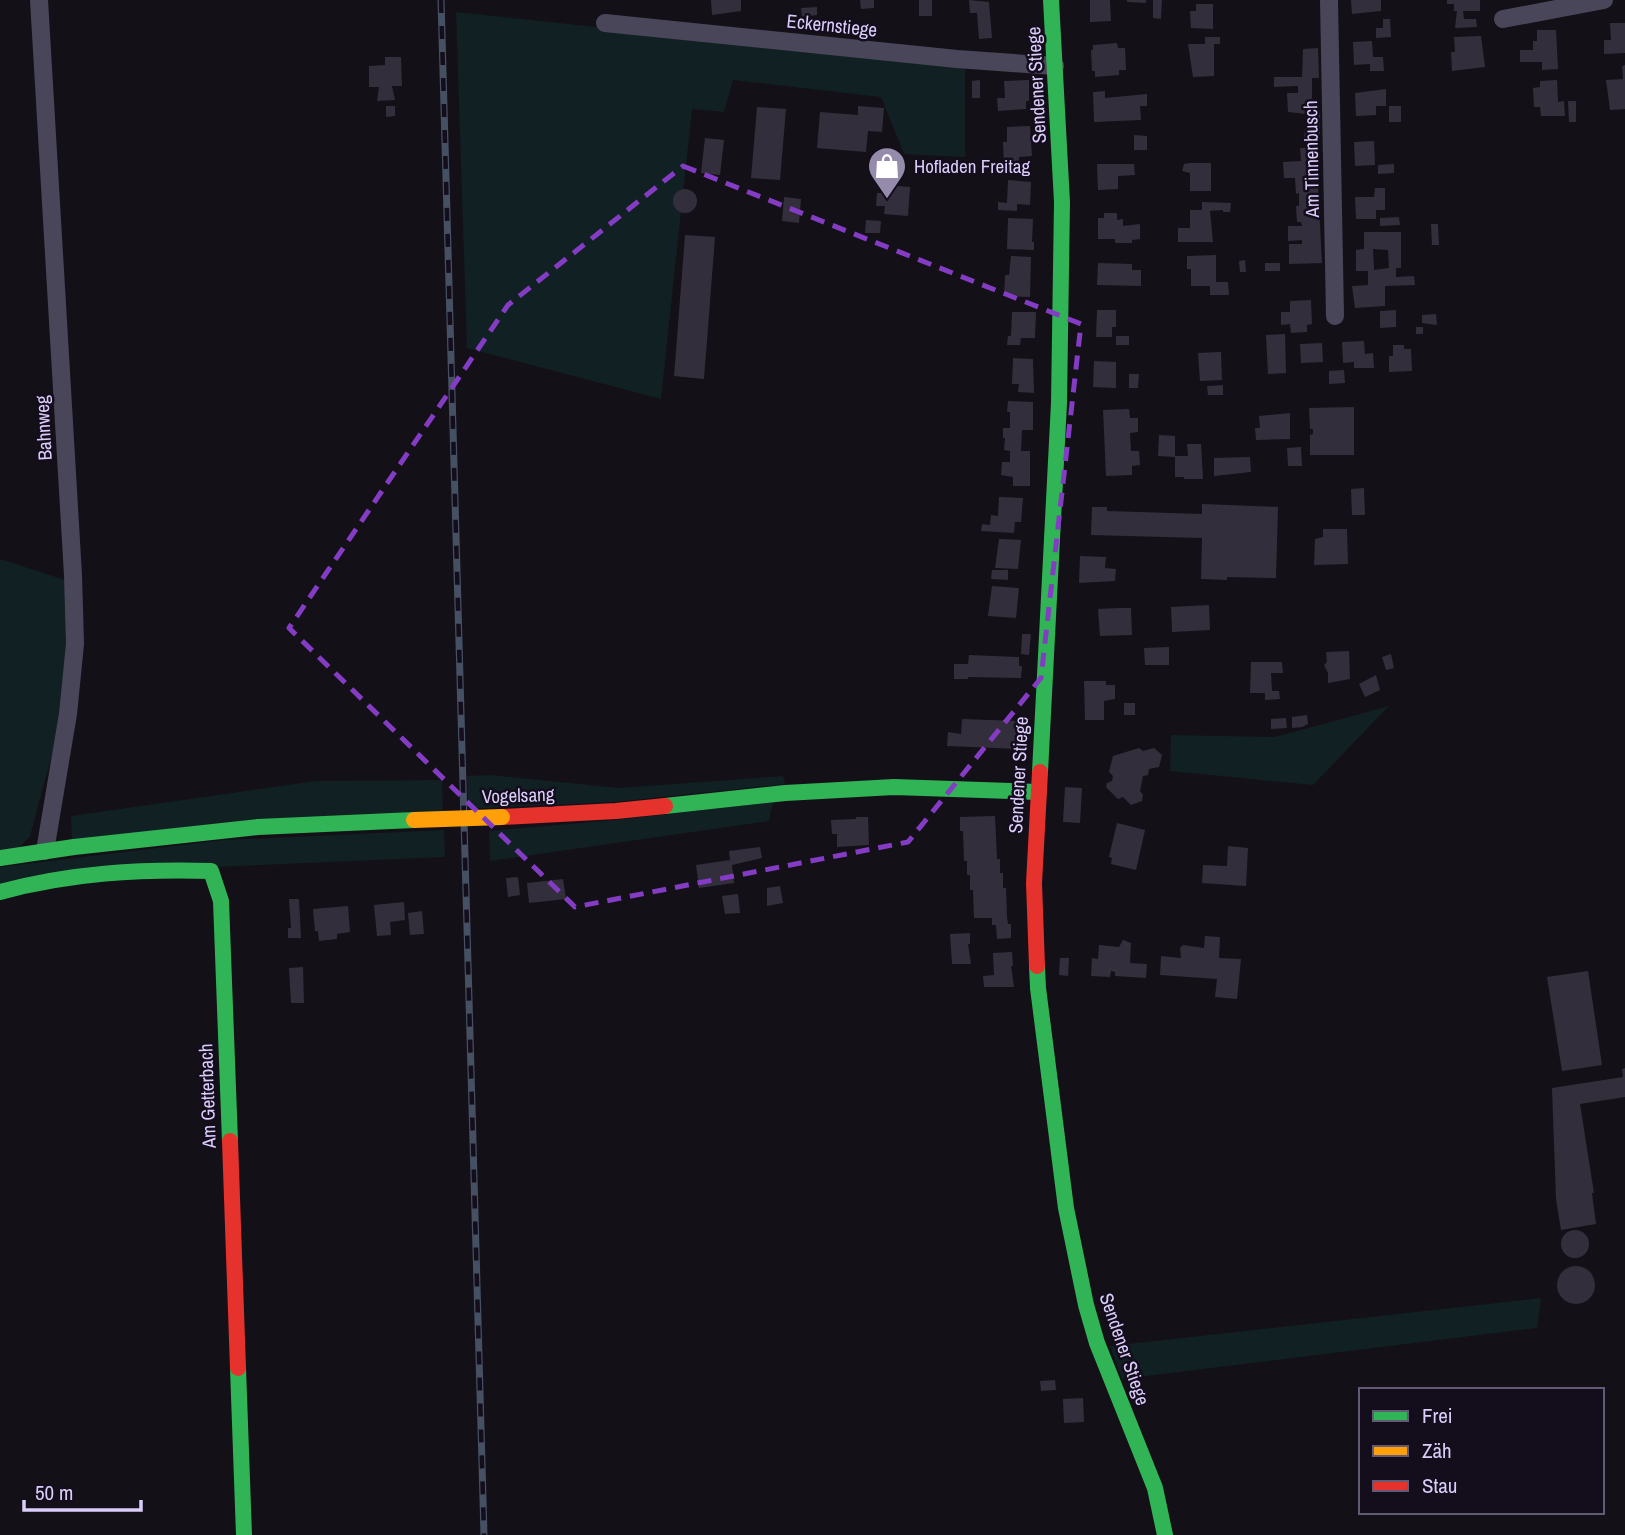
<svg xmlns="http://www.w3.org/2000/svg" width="1625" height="1535" font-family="'Archivo Narrow',sans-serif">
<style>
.green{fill:#112023}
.building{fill:#332e3b;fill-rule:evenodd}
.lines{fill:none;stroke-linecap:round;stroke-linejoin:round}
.street{stroke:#4a4659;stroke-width:18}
.fast{stroke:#30b455;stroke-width:16}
.jam{stroke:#e5322d;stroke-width:16}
.rail-casing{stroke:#455162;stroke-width:7}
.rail{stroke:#130d1c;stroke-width:4.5;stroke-dasharray:13;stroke-linecap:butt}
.slow-bridge{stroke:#ff9f0a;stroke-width:16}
.marked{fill:none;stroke:#853cc5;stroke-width:5;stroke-dasharray:14 9;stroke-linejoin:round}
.labels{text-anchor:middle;stroke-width:5;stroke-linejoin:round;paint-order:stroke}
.street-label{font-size:19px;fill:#dbcdfa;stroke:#130d1c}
.poi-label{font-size:19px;fill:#dbcdfa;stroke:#130d1c;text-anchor:start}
</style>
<rect width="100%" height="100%" fill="#141018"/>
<g class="green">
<path d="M456,12l509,55v90l-61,-3 -23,-57 -148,-17 -9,32 -32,-3 -31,290 -194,-51z"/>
<path d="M0,559l68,22 1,64 -6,69 -33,122 -13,14 -17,2z"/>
<path d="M1389,706l-76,79 -143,-14 1,-36 104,2z"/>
<path d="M490,775l129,13 164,-12 2,8 -171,18 -146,7 -1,-33z"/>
<path d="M442,780l1,31 -371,30 -1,-25 245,-35z"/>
<path d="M773,802l-4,19 -279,40 -1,-30 126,-11z"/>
<path d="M444,830l1,27 -391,17 -54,13v-20l224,-27z"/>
<path d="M1541,1298l-4,30 -415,51 -12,-33z"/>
</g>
<g class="building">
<path d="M711,0h30v11l-29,4z"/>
<path d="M860,0h14v8l-13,1z"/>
<rect x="919" y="0" width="13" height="16"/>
<path d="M969,0l20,2 3,36 -13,1 -2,-26h-7z"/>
<path d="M1090,0h20l1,21 -21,1z"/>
<path d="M1127,0h19v3l-19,-1z"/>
<path d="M1153,0h9l-1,19 -8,-1z"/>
<path d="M1351,0h30v11l-29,3z"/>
<path d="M1447,0h33v11h-17l1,8h12l1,8 -22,1 2,-17h-3v-7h-7z"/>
<path d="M1196,4h17v25l-22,-1 -1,-17h6z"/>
<path d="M817,7v8l-15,2 -1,-9z"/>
<path d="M1383,19h7l1,18 -15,1v-10h7z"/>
<path d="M1610,23h15v30l-21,1v-14h7z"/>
<path d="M1537,30h19l2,39 -16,1v-8h-22v-12h13v-9h4z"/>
<path d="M1481,36l4,31 -33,4 -1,-19h4l-1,-15z"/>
<path d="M1205,37h15v7h-6v32l-21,1 -5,-33h17z"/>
<path d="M1372,41l1,16h10l1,14h-14v-7l-16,1 -1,-23z"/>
<path d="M1117,43l1,5h7l1,22h-7v5l-24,2v-6h-3l-1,-21h2v-5z"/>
<path d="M1318,48l1,30h-7v34l8,-1v30h-16l2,-27 -18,-2 -1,-19h11v-7l-24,1v-10h28l1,-28z"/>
<path d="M385,57h16l1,29h-10l3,14 -18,1 2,-14h-10v-21l16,-1z"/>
<path d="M1625,65v44l-15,1 -4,-30 17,-1 -1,-13z"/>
<path d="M980,80v18h-8v-17z"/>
<path d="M1029,80v21h-3v8l-28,2 -1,-13h8l-1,-17z"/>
<path d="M1557,80l1,22 6,-1 1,15h-24l-1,-9h-6l-1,-19 7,-1v-6z"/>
<path d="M1386,89v17h-10v9l-20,1 -1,-23z"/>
<path d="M1105,91v7l42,-4v12h-7l1,14 -47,2 -1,-30z"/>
<path d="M1568,101h8v21h-7z"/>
<path d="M386,106h9v10l-9,1z"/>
<path d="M858,106l26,2 -2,24 -14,-1 -2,21 -49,-4 3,-36 38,3z"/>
<rect x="1389" y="106" width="12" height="16"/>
<path d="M757,107l29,2 -6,71 -29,-2z"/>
<path d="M1030,126l2,30 -13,1v8l-15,-1 -1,-22h4v-15z"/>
<path d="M1134,135l13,1v14h-13z"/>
<path d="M705,138l19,2 -4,35 -19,-2z"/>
<path d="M1374,141l1,24 -20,1 -1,-24z"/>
<path d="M1300,148h16l6,115 -33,1v-20h13v-4l-14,1v-15h14l-1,-4h-4l-1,-16h3v-13l-3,1 -1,-16h-11l-1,-16 18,-1z"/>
<path d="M1190,163h21v28h-21v-18l-8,-2 2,-7z"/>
<path d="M1097,164h37l1,11 -17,1v13l-20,1z"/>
<path d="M1394,164v9l-16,1v-9z"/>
<path d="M1008,180l23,2 -1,23 -13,-1v7l-19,-1v-8l9,1z"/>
<path d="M886,185l24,2 -2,29 -24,-2 1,-8h-9l1,-13h9z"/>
<path d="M1375,188h10v22h-9v9h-20l-1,-22h19z"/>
<circle cx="685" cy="201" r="12"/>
<path d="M784,197l17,2 -2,24 -17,-2z"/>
<path d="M1202,202l29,1 -1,9h-7v-2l-13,1 3,31h-35v-14h12v-18h12z"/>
<path d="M1104,213h13v7l6,-1v7l17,-2v15l-8,1v3h-17v-4h-17v-21h6z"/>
<path d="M1399,217l1,8 -20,1v-8z"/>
<path d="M1008,218l25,1 -1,23h2v8l-27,-1z"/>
<path d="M866,220l15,1 -1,12h-15z"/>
<path d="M1431,224h7l1,21h-7z"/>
<path d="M1364,232h37v36h-5v9l18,-1 1,9 -30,1v20l-30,2 -3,-22 16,-1v-14h-12v-21l8,-1zM1373,249l15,1 1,18 -15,2z"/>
<path d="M685,235l30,2 -11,142 -30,-3z"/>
<path d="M1216,255v27h12l1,13h-19v-9h-19v-17h-4v-13z"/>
<path d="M1011,256l20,1 -1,40 -26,-1 1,-21h4z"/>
<path d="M1245,260l1,12h-6l-1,-11z"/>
<path d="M1098,263l34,1v6h9v16l-44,-1z"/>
<rect x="1265" y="263" width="15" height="8"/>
<path d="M1311,300l1,24 -5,1v7l-16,1 -1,-9 -9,1v-13h9v-11z"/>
<path d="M1097,310h19v17h-4v10h-16z"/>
<path d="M1396,310v17l-16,1v-17z"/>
<path d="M1012,312h24l-1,26h-14l-1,7h-13l1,-9h3z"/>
<path d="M1436,314l1,11 -15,-2v-8z"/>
<rect x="1416" y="327" width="7" height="7"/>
<path d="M1285,334l1,39 -18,1 -2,-39z"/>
<rect x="1116" y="336" width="13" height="9"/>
<path d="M1364,341l1,13 8,-1 1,15h-20v-6l-11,1 -1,-21z"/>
<path d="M1322,343l1,19 -22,1 -1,-19z"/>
<path d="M1393,345h11v4h7l1,22 -23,1v-16h4z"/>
<path d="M1221,352l1,28 -22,1 -2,-28z"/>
<path d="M1013,358l20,1 1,34 -16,-1 1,-8h-7z"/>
<path d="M1094,361l22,1v26l-23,-1z"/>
<path d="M1344,370l1,13 -16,1v-13z"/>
<path d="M1129,374h10l-1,14h-9z"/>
<path d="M1223,385v10h-15l-1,-9z"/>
<path d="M1008,401l25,1v28h-11l-1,21h9v35h-17v-9l-12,-2 1,-13h8v-11l-6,-1 1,-12h-2v-10h7v-16h-3z"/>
<path d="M1354,407v48h-44v-20l3,-1v-5h-3l-1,-21z"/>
<path d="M1129,409l1,9h8v14l-8,1 1,18h8l1,14 -8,1v9l-26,1 -3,-66z"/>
<path d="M1290,413v26l-34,1 -1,-12h5l-1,-12z"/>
<path d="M1159,435l16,1v21l-17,-1z"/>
<path d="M1187,444h14l2,35h-19v-2h-9v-21h13z"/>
<path d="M1301,447l1,19h-14l-1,-18z"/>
<path d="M1250,457l1,15 -37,4v-18z"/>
<path d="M1364,488l1,27h-13l-1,-26z"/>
<path d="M999,497l24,1 -2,24h-6l-1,11 -33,-2 1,-7 8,1 1,-10 7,1z"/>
<path d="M1202,504l76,3 -2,71 -49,-1v3l-26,-1 1,-41 -111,-3 1,-28h15v4l95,3z"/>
<path d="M1323,529h24l1,35 -34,1 1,-26 8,-2z"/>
<path d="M999,539l22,1 -3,29 -23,-1z"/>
<path d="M1080,556l26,1 -1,11 11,1 -1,12 -36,2z"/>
<path d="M992,570h16v10l-17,-1z"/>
<path d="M992,586l27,2 -3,30 -28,-2z"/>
<path d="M1209,605l1,25 -38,2 -1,-25z"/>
<path d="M1121,608h10l1,27 -32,1 -2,-27z"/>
<path d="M1022,634h9l-2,21 -8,-1z"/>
<path d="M1169,647v18h-24l-1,-17z"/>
<path d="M1349,651l1,28 -22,4v-10l-4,-8 3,-3 -1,-10z"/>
<path d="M1391,654l3,14 -8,2 -4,-13z"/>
<path d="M969,655l50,2v9h3l-1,12 -53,-1v2h-14v-15h14z"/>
<path d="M1251,662h31l1,11h-12l1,18h7l1,8 -15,1v-7h-15z"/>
<path d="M1376,675l4,15 -15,7 -6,-13z"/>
<path d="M1084,681h22v4h9v14l-11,2v19h-19z"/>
<rect x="1124" y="703" width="11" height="12"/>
<path d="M1307,715l1,9 -6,3 -10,1v-11z"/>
<path d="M1286,718l1,10 -16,1v-10z"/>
<path d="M962,719l58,2 -2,28 -71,-3 1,-14 13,2z"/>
<path d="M1139,748l4,3 11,-3 8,7 -3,12 -10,2 -1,6 -5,1 -3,15 3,4 -1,6 -11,4 -8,-8 -5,2 -12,-12 1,-4 5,-2 1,-5 -4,-4 4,-16z"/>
<path d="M1065,787l17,1 -2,35 -17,-1z"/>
<path d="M995,816l2,43h3v14h3v15h3l1,29 1,7h3v14l-14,1 -1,-14h-4v-7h-18l-1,-28h-3v-15h-3v-14h-3l-1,-30h-3v-14z"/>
<path d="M856,817h12l1,28 -32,2v-13h-5l-1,-14 25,-1z"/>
<path d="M1117,823l28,7 -9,40 -25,-6 1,-6 -3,-1z"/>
<path d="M1228,846l20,2 -2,38 -44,-3 1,-18 24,1z"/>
<path d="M760,847l2,11 -30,7 2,18 -35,5 -3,-23 34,-5 -1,-9z"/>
<path d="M518,877l2,18 -12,2 -2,-19z"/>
<path d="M563,879l3,20 -37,4 -2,-20z"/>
<path d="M780,886l3,17 -16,3v-18z"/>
<path d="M738,894l2,19 -15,1 -3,-18z"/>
<path d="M289,899h10l2,39h-13v-10h3z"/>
<path d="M404,902l1,18 -15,2 1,13 -14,1 -3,-31z"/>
<path d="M348,906l2,26 -13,2v5l-18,2 -1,-10h-3l-2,-22z"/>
<path d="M422,911l2,23 -14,1 -2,-22z"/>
<path d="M970,933v11h-2l3,20h-19l-2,-30z"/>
<path d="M1205,936l15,1 -1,21 22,1 -4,40 -22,-2 2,-18 -57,-4 1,-19 20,2 -1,-10 3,-3 21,3z"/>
<path d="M1123,940l8,3 -1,20 17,1 -1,14 -31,-2v-4l-4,-1 -1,6 -19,-1 1,-18 6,1 1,-14 20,2z"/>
<path d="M1012,952l1,14h-2l3,21h-30l-1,-11 11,-1 -1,-22z"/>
<path d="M1060,958h9l-1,18 -9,-1z"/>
<path d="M303,967l1,36h-13l-2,-35z"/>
<path d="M1588,971l14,94 -40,6 -15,-94z"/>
<path d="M1625,1068v29l-45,7 14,89h-2l4,31 -35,6 -5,-31 -4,-111 71,-11 -1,-8z"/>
<circle cx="1575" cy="1244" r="14"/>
<circle cx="1576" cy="1285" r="19"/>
<path d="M1055,1380l1,10 -15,1 -1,-10z"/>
<path d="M1083,1398l1,24 -20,1 -1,-24z"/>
</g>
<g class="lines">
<g class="street">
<path d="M39,0l34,575 2,69 -7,70 -23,137"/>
<path d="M1329,0l6,316"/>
<path d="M1503,19l101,-19"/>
<path d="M605,23l352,36 98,7"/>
</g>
<g class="fast">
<path d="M1040,772l19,-369 3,-201 -11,-202"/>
<path d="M665,806l120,-13 109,-6 145,5"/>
<path d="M0,858l74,-11 184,-20 156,-7"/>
<path d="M0,892c70,-19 139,-23 211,-21l10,30 9,240"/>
<path d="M1037,966l1,22 28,220 20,97 11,38 58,145 10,47"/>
<path d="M238,1368l6,167"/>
</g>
<g class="jam">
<path d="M502,817l114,-6 49,-5"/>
<path d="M1037,966l-3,-83 6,-111"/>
<path d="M230,1141l8,227"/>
</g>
<defs>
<path id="rail" d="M441,0l43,1535"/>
</defs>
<use href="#rail" class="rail-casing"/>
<use href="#rail" class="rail"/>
<path class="slow-bridge" d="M414,820l88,-3"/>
</g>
<path class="marked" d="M683,166l398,158 -40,354 -133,164 -333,65 -286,-279 219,-323z"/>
<defs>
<symbol id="shop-pin" viewBox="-11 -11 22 30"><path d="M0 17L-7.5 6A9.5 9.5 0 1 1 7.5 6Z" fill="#958bab" stroke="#130d1c"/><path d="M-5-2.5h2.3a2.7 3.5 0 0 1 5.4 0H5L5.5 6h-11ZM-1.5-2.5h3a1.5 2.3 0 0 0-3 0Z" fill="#fff"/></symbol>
</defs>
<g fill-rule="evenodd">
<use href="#shop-pin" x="865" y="144" width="44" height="60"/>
</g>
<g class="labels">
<g class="street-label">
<text transform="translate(832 25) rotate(6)" y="7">Eckernstiege</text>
<text transform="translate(1036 85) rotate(-93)" y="7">Sendener Stiege</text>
<text transform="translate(1311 159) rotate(-91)" y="7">Am Tinnenbusch</text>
<text transform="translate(43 428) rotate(-93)" y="7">Bahnweg</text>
<text transform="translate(1018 775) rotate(-87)" y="7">Sendener Stiege</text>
<text transform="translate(518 795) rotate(-2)" y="7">Vogelsang</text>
<text transform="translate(207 1096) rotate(-92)" y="7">Am Getterbach</text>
<text transform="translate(1125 1349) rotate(71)" y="7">Sendener Stiege</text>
</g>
<g class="poi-label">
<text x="914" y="173">Hofladen Freitag</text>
</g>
</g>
<rect x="1359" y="1388" width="245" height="126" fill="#130d1c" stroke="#635a75" stroke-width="2"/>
<rect x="1373" y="1411" width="35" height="10" fill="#30b455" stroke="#635a75" stroke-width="2"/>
<text x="1422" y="1423" font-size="21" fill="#dbcdfa">Frei</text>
<rect x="1373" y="1446" width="35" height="10" fill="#ff9f0a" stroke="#635a75" stroke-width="2"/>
<text x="1422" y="1458" font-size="21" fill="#dbcdfa">Zäh</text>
<rect x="1373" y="1481" width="35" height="10" fill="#e5322d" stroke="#635a75" stroke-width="2"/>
<text x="1422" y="1493" font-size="21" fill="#dbcdfa">Stau</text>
<path d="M24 1500v10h117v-10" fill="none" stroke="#dbcdfa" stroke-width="3.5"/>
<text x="35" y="1500" font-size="21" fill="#dbcdfa" stroke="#130d1c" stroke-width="5" paint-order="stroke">50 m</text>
</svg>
